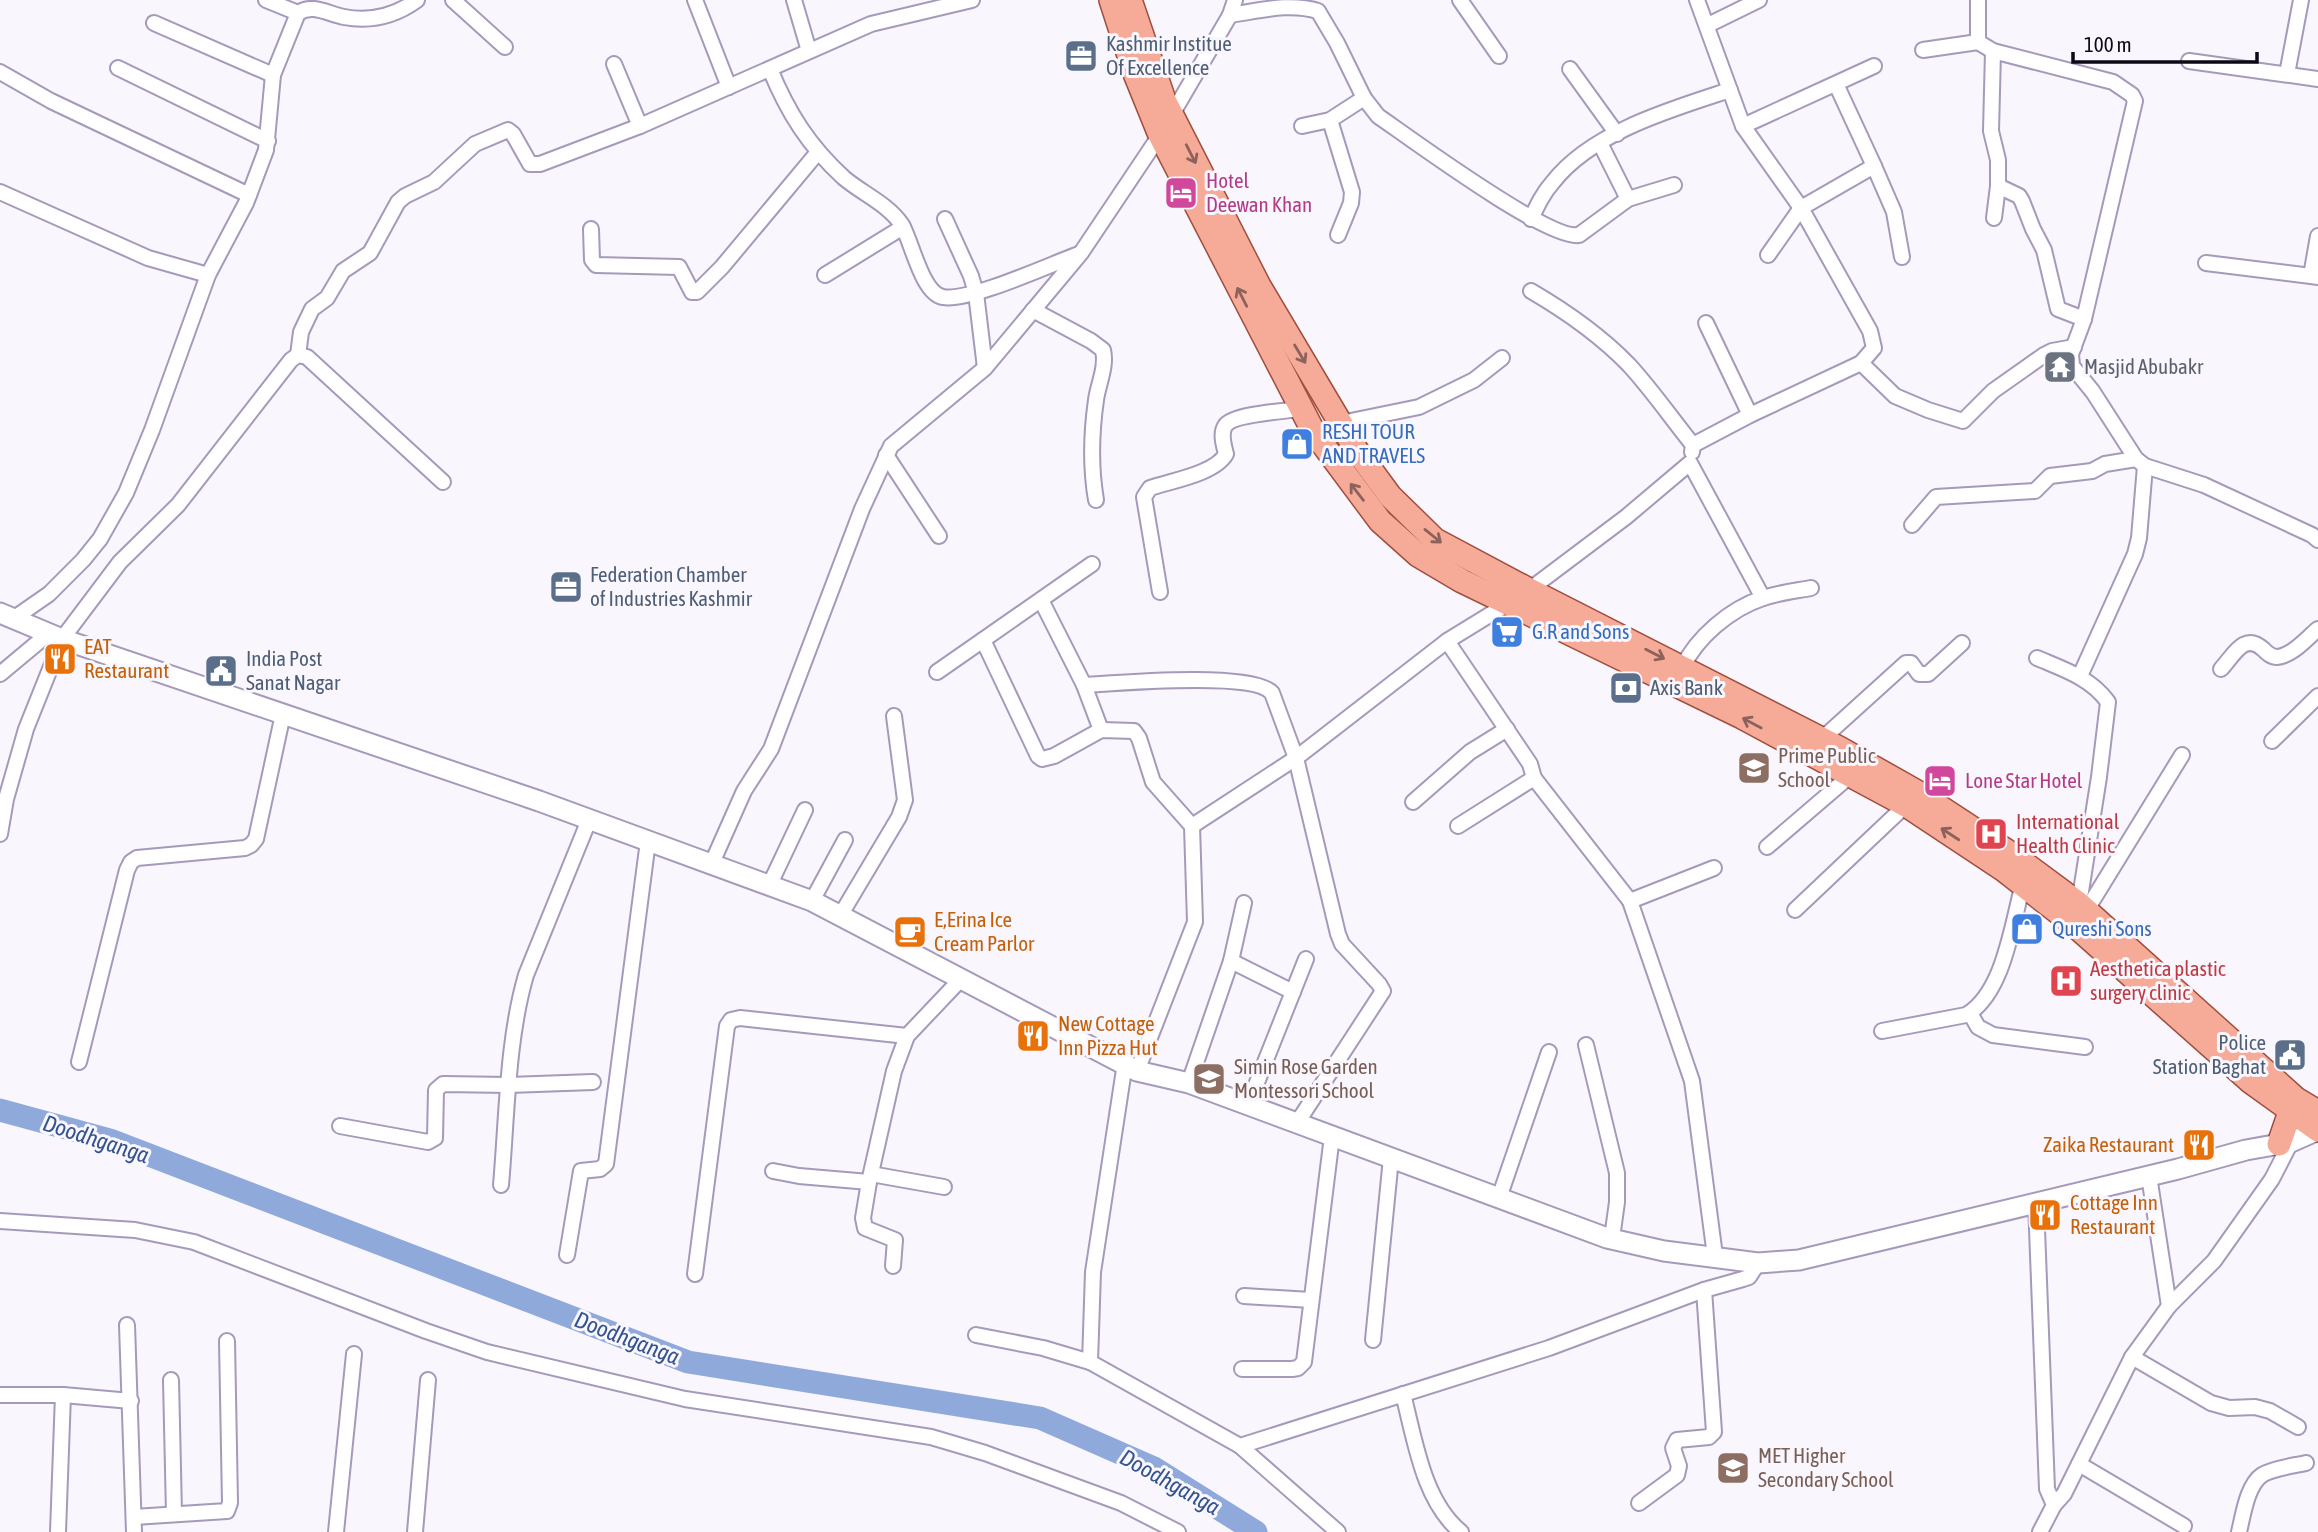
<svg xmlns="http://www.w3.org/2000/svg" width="2318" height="1532" font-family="'Asap Condensed',sans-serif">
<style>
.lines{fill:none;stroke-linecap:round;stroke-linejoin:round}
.river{stroke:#8faada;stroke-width:23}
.street-casing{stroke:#a699ba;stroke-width:18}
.secondary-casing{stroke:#a699ba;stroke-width:23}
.primary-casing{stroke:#a04e3d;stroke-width:26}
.street{stroke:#fff;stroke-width:14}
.secondary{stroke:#fff;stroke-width:19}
.primary{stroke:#f5ab98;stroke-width:23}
.oneway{stroke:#8d625d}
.labels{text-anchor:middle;stroke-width:6;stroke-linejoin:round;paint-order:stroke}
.service-label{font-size:21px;fill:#4e5e75;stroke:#f9f6fe;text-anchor:start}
.hotel-label{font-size:21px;fill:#b23c85;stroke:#f9f6fe;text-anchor:start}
.worship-label{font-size:21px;fill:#5b616d;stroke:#f9f6fe;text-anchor:start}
.shop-label{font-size:21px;fill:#366cbe;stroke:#f9f6fe;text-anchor:start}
.food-label{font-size:21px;fill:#c56008;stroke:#f9f6fe;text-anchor:start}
.education-label{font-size:21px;fill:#785e54;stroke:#f9f6fe;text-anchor:start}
.health-label{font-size:21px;fill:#be3a42;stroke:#f9f6fe;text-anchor:start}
.water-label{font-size:23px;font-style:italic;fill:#335490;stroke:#f9f6fe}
</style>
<rect width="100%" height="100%" fill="#f9f6fe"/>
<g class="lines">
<path class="river" d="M0,1110l110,30 578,222 352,56 114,50 102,64"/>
<defs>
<g id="street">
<path d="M266,0l32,13"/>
<path d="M453,0l52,47"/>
<path d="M695,0l34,87"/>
<path d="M794,0l15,51"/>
<path d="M1460,0l39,56"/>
<path d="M1978,0v42l15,9 120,31 19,13 3,6 -51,218 -13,35 1,12 21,26 43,67 9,7 59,19 108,50 6,5"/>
<path d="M1230,15c29,-4 59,-13 88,-4l19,32 27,55 14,18c32,22 171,125 201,119l49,-36 46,-14"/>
<path d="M154,23l119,52"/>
<path d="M1708,25l51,-25"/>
<path d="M1923,50l55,-8"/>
<path d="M1993,51l-2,80 7,29v26l-4,32"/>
<path d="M2189,61l129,18"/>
<path d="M614,64l26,62"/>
<path d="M118,68l150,73"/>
<path d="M770,69c18,44 39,77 74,109 19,16 44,26 58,47 10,17 20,69 41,72 26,5 108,-33 136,-43"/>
<path d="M1570,69l47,65"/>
<path d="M0,72l51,29 198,94"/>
<path d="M2287,74l14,-74"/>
<path d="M1330,120l22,72 -1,11 -13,32"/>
<path d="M1302,126l28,-6 34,-22"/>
<path d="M1743,126l131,-60"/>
<path d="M1600,143l28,56"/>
<path d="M1874,166l20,46 8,45"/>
<path d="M1998,186l21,10 3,5 11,28 11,21 14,59 26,10"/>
<path d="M0,192l148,66 60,17"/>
<path d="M945,219l26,57 5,17 9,75"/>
<path d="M1531,219c6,-13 12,-26 22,-37 39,-50 119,-73 177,-92"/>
<path d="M591,229l1,31 4,5 83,2 13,25h5l25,-25 96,-115"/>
<path d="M1768,255l33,-47 73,-42 -38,-82"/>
<path d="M2206,263l105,13"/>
<path d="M825,275l78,-48"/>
<path d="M2318,277l-7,-1 7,-40"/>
<path d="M1531,291c36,21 69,44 98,74 23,25 43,54 64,80l-1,7"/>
<path d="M1033,310l58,31 12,9c4,17 -5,34 -7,50 -5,35 -6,65 0,100"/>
<path d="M1706,323l44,92"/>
<path d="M298,355l3,-23 11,-23 15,-11 16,-27 27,-18 28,-51 7,-6 29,-14 41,-38 33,-14 5,4 17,30h10l100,-38 231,-102 101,-24"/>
<path d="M1861,363l34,33 33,14 35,11 30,-30 51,-36 8,-4 22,-4"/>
<path d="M1341,423l78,-16 55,-27 28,-22"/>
<path d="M1693,445l57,-30 111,-52 13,-15 -4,-17 -69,-123 -58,-82 -46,-126"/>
<path d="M886,455l53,81"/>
<path d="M1912,525l24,-28 99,-6 15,-15 42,-5 13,-7 31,-5"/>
<path d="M1529,590l97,-73 64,-54 73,135"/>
<path d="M1160,592l-16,-95 6,-9c20,-7 65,-14 76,-34 -2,-8 -6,-20 -1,-28 7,-12 60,-15 75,-17"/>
<path d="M1041,600l43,85 17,45"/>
<path d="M13,619l36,-25 34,-34 17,-21 26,-46 26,-63 56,-155 38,-72 20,-53 7,-75 25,-62c15,-10 30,1 46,4 27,5 51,-1 73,-17"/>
<path d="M983,640l109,-76"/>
<path d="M1447,641l83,123 4,14 96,123 62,180 23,175"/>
<path d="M2037,658c26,11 54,20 71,44l-9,75 -20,127"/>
<path d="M1682,668c15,-31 48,-59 81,-70 15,-5 32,-7 48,-10"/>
<path d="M2221,669c13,-14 23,-37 42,-20 4,4 8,8 14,8 15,-1 30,-19 41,-28"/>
<path d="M937,672l46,-32 55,116 4,3 12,-3 47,-26 33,1 5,7 14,44 39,44 3,96 -58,149"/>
<path d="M0,674l48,-40"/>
<path d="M2080,676l55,-122 4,-16 6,-72"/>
<path d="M1084,685c33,-2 170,-14 188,8l24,65 42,176 4,10 37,40 4,7 -86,132"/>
<path d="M1822,739l84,-76h5l8,11h9l34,-31"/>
<path d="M2272,741l46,-45"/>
<path d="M1413,802l57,-50 37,-23"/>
<path d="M1192,826l104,-68 151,-117 62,-38"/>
<path d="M1458,826l76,-48"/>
<path d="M0,834l6,-35 20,-70 36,-90 58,-77 58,-57 113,-145 7,-5 9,2 136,125"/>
<path d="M1767,847l84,-72"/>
<path d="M712,863l32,-72 27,-42 91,-240 29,-63 94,-78 96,-115 79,-118 70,-120 5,-15"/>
<path d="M770,884l35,-74"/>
<path d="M812,901l33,-61"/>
<path d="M1630,901l84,-33"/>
<path d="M1795,910l111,-105"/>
<path d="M2086,911l96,-156"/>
<path d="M840,916l59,-99 6,-17 -11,-84"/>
<path d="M1231,961l62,31"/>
<path d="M1970,1013l8,14 15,8 92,12"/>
<path d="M1882,1031l84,-16c38,-22 46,-91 57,-131"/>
<path d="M1586,1045l31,128v29l-5,36"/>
<path d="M79,1062l48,-192 4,-8 6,-4 108,-10 6,-3 5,-6 27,-125"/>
<path d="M1125,1063l-32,209 -3,90 150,84 309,-98 155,-58 39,-11 6,-2 9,-14"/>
<path d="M1189,1083l42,-122 13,-58"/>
<path d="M1248,1105l58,-146"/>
<path d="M340,1126l88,16 7,-4 1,-48 7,-6 66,1 84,-3"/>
<path d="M773,1171l26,5 70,6"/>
<path d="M871,1174l73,13"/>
<path d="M2149,1176l20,130"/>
<path d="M501,1185c6,-68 6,-145 25,-210l63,-155"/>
<path d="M1499,1198l50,-146"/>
<path d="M2036,1203l11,286 7,16 -14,27"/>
<path d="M0,1221l135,9 59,12 232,89 61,21 198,47 246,38 54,16 136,50 57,29"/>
<path d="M567,1255l14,-84 19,-2 6,-5 42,-323"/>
<path d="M893,1266l2,-26 -30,-12 -2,-10 6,-36 25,-111 13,-35 55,-58"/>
<path d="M695,1274l32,-248 4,-6 9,-2 167,18"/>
<path d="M1244,1296l67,4"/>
<path d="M127,1325l7,207"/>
<path d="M976,1335l67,13 47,14"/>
<path d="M1373,1340l18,-182"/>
<path d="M2132,1357l79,46 18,5 26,-1 15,4 28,16"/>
<path d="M1242,1369h50l6,-1 6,-6 28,-226"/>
<path d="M171,1380l3,134"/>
<path d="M1403,1394c12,46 20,107 58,138"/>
<path d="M0,1395h63l68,6"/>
<path d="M1240,1446l98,86"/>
<path d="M2079,1464l105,62"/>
<path d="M1639,1503l38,-28 2,-9 -6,-18 4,-8 32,-3 5,-5 -10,-142"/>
<path d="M2054,1505l10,-11 68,-137 37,-51 45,-45 58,-82 19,-37"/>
<path d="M134,1517l93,-6 3,-8 -3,-162"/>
<path d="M58,1532l5,-137"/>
<path d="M336,1532l18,-178"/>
<path d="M415,1532l13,-152"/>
<path d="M2239,1532c4,-16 8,-47 23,-57 11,-7 31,-9 44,-12"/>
</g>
<path id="secondary" d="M0,613l62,26 477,162 273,100 325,170 52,12 418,155 57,13 94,12 41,-3 379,-91 68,-19 45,-8 27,-12"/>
<g id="primary">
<path d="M1111,0l23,71 26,64 153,296 67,90 38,34 44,26 280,136 164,88 98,65 68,53 179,159 67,48"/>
<path d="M1130,0l34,100 95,186 98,165 33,45 45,44 94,50 310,158 78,44 96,63 66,49 217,195 22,13"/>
<path d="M2279,1144l11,-32"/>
</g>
</defs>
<use href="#street" class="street-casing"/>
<use href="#secondary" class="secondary-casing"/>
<use href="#primary" class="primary-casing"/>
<use href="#street" class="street"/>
<use href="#secondary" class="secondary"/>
<use href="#primary" class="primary"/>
</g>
<defs><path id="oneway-shaft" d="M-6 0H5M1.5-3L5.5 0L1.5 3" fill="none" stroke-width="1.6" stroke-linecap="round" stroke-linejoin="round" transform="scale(1.75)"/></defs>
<g class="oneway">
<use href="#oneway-shaft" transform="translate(1191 154) rotate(63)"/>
<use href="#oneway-shaft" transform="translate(1242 297) rotate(-117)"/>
<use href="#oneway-shaft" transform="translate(1300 354) rotate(59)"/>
<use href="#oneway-shaft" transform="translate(1357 492) rotate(-128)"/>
<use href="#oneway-shaft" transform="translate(1433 536) rotate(39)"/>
<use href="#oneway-shaft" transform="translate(1655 654) rotate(27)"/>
<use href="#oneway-shaft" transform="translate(1752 723) rotate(-152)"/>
<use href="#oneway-shaft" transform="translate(1950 834) rotate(-147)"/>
</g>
<defs>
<symbol id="office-square" viewBox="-11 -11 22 22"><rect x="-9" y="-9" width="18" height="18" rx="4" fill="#5c6f8a" stroke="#f9f6fe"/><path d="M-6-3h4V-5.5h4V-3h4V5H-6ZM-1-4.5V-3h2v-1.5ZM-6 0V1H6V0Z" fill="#fff"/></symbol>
<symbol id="hotel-square" viewBox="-11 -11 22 22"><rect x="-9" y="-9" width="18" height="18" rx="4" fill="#d1479c" stroke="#f9f6fe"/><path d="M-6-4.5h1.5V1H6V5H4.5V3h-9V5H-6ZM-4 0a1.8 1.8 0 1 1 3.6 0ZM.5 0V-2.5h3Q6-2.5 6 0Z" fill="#fff"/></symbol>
<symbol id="temple-square" viewBox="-11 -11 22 22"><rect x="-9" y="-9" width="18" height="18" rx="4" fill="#6b7280" stroke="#f9f6fe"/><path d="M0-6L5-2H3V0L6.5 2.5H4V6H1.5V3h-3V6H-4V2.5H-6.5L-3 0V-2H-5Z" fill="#fff"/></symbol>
<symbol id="shop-square" viewBox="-11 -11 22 22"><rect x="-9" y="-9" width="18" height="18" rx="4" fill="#3f7fe0" stroke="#f9f6fe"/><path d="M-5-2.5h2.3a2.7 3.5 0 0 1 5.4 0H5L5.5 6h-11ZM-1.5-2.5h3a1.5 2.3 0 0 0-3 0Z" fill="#fff"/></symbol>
<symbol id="supermarket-square" viewBox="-11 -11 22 22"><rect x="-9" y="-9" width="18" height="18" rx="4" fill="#3f7fe0" stroke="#f9f6fe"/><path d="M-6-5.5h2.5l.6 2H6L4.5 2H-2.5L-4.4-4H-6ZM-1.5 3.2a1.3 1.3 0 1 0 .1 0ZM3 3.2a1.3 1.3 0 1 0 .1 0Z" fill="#fff"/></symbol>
<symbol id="restaurant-square" viewBox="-11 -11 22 22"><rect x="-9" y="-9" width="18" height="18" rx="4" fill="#e8710a" stroke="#f9f6fe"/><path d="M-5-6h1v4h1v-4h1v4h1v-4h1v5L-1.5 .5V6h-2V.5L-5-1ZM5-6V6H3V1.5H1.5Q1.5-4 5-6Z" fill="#fff"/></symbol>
<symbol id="civic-square" viewBox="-11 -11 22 22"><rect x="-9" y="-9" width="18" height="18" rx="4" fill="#5c6f8a" stroke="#f9f6fe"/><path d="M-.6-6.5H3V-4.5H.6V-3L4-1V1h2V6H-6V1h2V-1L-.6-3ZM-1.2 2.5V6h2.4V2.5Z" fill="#fff"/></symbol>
<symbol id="bank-square" viewBox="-11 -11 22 22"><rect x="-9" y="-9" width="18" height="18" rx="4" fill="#5c6f8a" stroke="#f9f6fe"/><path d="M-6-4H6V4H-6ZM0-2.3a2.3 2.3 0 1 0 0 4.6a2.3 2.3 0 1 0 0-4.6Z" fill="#fff"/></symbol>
<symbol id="school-square" viewBox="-11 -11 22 22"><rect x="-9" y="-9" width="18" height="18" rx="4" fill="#8d6e63" stroke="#f9f6fe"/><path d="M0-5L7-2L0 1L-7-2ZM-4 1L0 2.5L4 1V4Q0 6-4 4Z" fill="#fff"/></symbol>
<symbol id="hospital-square" viewBox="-11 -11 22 22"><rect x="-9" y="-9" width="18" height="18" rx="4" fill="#e0444e" stroke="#f9f6fe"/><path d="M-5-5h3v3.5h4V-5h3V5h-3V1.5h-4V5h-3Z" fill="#fff"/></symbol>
<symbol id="cafe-square" viewBox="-11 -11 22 22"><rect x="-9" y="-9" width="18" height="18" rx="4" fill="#e8710a" stroke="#f9f6fe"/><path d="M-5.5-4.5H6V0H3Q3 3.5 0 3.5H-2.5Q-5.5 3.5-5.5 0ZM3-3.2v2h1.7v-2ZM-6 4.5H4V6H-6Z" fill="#fff"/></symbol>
</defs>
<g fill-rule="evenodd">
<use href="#office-square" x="1062" y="37" width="38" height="38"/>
<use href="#hotel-square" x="1162" y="174" width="38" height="38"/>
<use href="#temple-square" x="2041" y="348" width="38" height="38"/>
<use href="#shop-square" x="1278" y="425" width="38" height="38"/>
<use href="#office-square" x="547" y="568" width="38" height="38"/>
<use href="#supermarket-square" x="1488" y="613" width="38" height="38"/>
<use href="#restaurant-square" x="41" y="640" width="38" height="38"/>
<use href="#civic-square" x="202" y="652" width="38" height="38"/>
<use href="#bank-square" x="1607" y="669" width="38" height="38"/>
<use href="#school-square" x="1735" y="749" width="38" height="38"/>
<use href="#hotel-square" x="1921" y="762" width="38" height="38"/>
<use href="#hospital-square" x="1972" y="815" width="38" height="38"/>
<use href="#shop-square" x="2008" y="910" width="38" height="38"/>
<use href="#cafe-square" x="891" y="913" width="38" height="38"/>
<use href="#hospital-square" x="2047" y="962" width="38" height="38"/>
<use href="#restaurant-square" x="1014" y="1017" width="38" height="38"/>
<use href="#civic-square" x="2271" y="1036" width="38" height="38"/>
<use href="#school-square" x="1190" y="1060" width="38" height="38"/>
<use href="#restaurant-square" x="2180" y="1126" width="38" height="38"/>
<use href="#restaurant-square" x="2026" y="1196" width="38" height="38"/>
<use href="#school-square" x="1714" y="1449" width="38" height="38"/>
</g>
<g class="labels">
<g class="service-label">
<text x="1106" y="51">Kashmir Institue<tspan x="1106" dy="24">Of Excellence</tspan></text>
<text x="590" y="582">Federation Chamber<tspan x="590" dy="24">of Industries Kashmir</tspan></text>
<text x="246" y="666">India Post<tspan x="246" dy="24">Sanat Nagar</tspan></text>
<text x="1650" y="695">Axis Bank</text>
<text x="2266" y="1050" text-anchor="end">Police<tspan x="2266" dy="24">Station Baghat</tspan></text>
</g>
<g class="hotel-label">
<text x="1206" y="188">Hotel<tspan x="1206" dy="24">Deewan Khan</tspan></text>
<text x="1965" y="788">Lone Star Hotel</text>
</g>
<g class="worship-label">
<text x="2084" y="374">Masjid Abubakr</text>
</g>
<g class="shop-label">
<text x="1322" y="439">RESHI TOUR<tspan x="1322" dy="24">AND TRAVELS</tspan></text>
<text x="1532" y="639">G.R and Sons</text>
<text x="2052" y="936">Qureshi Sons</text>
</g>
<g class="food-label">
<text x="84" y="654">EAT<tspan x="84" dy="24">Restaurant</tspan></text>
<text x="934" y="927">E,Erina Ice<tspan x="934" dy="24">Cream Parlor</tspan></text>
<text x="1058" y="1031">New Cottage<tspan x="1058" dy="24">Inn Pizza Hut</tspan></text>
<text x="2174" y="1152" text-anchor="end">Zaika Restaurant</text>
<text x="2070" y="1210">Cottage Inn<tspan x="2070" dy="24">Restaurant</tspan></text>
</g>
<g class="education-label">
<text x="1778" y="763">Prime Public<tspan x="1778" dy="24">School</tspan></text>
<text x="1234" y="1074">Simin Rose Garden<tspan x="1234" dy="24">Montessori School</tspan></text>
<text x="1758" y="1463">MET Higher<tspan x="1758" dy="24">Secondary School</tspan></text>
</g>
<g class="health-label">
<text x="2016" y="829">International<tspan x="2016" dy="24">Health Clinic</tspan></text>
<text x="2090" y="976">Aesthetica plastic<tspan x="2090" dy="24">surgery clinic</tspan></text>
</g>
<g class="water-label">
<text transform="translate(96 1139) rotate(18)" y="8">Doodhganga</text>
<text transform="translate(627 1338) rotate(21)" y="8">Doodhganga</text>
<text transform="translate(1170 1482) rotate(29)" y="8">Doodhganga</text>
</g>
</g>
<path d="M2073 52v10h184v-10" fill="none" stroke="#0e0915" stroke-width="3.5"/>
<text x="2084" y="52" font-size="21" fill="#0e0915" stroke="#f9f6fe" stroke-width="5" paint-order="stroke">100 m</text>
</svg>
